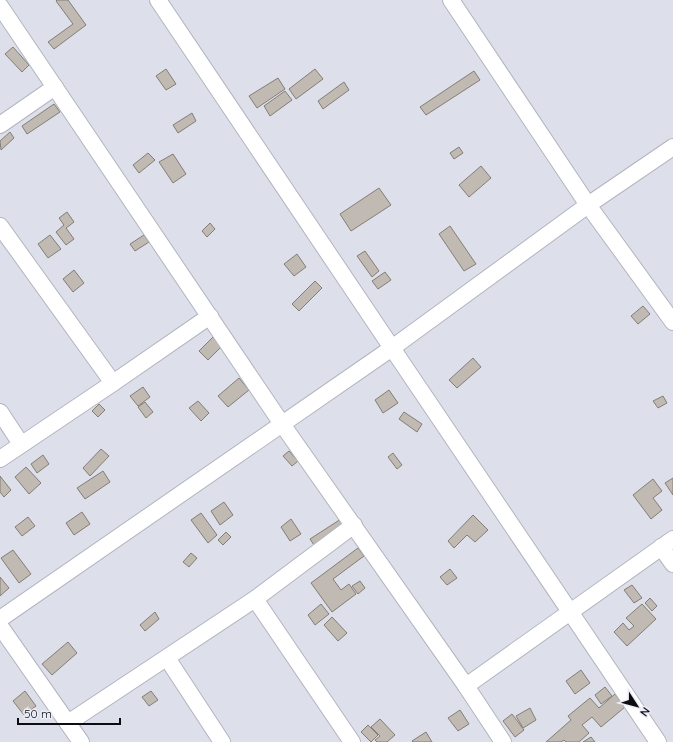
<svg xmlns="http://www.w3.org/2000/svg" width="673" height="742" font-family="Quicksand,sans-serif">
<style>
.building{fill:#c1bab2;stroke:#847d76}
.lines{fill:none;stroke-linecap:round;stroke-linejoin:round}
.minor-casing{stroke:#b2b5bf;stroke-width:18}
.minor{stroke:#fff;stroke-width:16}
</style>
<rect width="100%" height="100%" fill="#dde0ea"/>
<g class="building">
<path d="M57,0h11l18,25 -32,24 -6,-7 25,-18 -17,-23z"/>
<path d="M13,47l16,18 -7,7 -17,-18z"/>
<path d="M166,69l10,15 -10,6 -10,-14z"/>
<path d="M315,69l8,10 -27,20 -7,-10z"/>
<path d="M474,71l6,9 -54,35 -6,-8z"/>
<path d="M278,78l7,11 -28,19 -8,-12z"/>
<path d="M344,82l5,8 -26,19 -5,-8z"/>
<path d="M285,91l7,9 -22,16 -6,-10z"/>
<path d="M54,104l6,8 -33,22 -5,-8z"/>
<path d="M192,113l4,8 -18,12 -5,-8z"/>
<path d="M10,132l4,6 -13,12 -1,-9z"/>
<path d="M459,147l4,6 -9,6 -4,-6z"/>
<path d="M148,153l7,7 -16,13 -6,-8z"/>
<path d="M173,154l13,20 -13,9 -14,-21z"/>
<path d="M481,166l10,12 -22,19 -10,-12z"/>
<path d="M379,188l12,17 -40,26 -11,-17z"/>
<path d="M67,212l7,10 -8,6 8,11 -8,6 -10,-13 8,-7 -5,-7z"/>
<path d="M210,223l5,6 -8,8 -5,-6z"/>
<path d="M450,226l26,38 -12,7 -25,-37z"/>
<path d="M50,235l11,14 -13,9 -10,-14z"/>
<path d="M144,235l5,7 -14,9 -5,-7z"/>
<path d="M365,251l14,20 -7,6 -15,-21z"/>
<path d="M297,254l9,13 -12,9 -10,-12z"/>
<path d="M74,270l10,13 -11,9 -10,-13z"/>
<path d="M385,272l6,8 -13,9 -6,-8z"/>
<path d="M315,281l7,7 -23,23 -7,-7z"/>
<path d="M643,306l7,8 -12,10 -7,-8z"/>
<path d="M214,336l9,9 -15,15 -9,-9z"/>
<path d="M473,358l8,9 -24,21 -8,-8z"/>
<path d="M239,378l10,12 -21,17 -10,-11z"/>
<path d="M143,387l7,10 -12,9 -8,-10z"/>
<path d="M389,390l9,13 -15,10 -8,-13z"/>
<path d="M663,396l4,7 -9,5 -5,-7z"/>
<path d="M198,401l11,12 -8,8 -12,-13z"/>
<path d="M145,402l8,10 -7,6 -8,-11z"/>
<path d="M99,404l6,6 -7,7 -6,-6z"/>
<path d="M404,412l18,12 -5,8 -18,-13z"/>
<path d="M101,449l8,7 -19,20 -7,-8z"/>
<path d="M289,451l9,10 -6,5 -9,-10z"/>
<path d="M393,453l9,12 -5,4 -9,-12z"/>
<path d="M43,455l6,9 -12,9 -6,-9z"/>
<path d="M26,467l15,16 -12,11 -14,-17z"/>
<path d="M103,471l7,11 -25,17 -8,-11z"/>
<path d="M0,476l11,14 -7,7 -4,-5z"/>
<path d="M673,478v17l-8,-12z"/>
<path d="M653,479l9,12 -9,7 9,12 -11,9 -18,-24z"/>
<path d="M224,502l9,13 -13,10 -9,-14z"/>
<path d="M82,512l8,12 -16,11 -8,-12z"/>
<path d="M201,513l16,22 -9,8 -17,-23z"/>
<path d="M473,515l15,15 -13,12 -8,-7 -13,13 -6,-7z"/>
<path d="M28,517l7,9 -13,10 -7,-9z"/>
<path d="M291,519l10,15 -11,7 -9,-14z"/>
<path d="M341,519l8,12 -31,20 -8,-12z"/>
<path d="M226,532l5,5 -8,8 -5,-5z"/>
<path d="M358,548l6,8 -31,23 8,11 8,-6 7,10 -24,18 -21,-29z"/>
<path d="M13,550l18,24 -12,9 -18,-25z"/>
<path d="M191,553l6,5 -8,9 -6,-5z"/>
<path d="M450,569l7,9 -10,7 -7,-8z"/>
<path d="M0,577l9,11 -9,8z"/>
<path d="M360,581l5,7 -7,6 -6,-8z"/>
<path d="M632,585l10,13 -8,5 -10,-13z"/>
<path d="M650,598l7,8 -5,5 -7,-8z"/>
<path d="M321,604l8,10 -14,11 -7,-10z"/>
<path d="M642,604l14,15 -29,27 -13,-14 9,-9 6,7 5,-4 -8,-8z"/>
<path d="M155,612l4,7 -14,12 -5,-6z"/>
<path d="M332,617l15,16 -9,8 -14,-16z"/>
<path d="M68,642l9,11 -25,22 -10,-11z"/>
<path d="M581,670l9,13 -15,11 -9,-13z"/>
<path d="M605,687l7,9 -11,8 -6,-9z"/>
<path d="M25,691l11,15 -12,9 -11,-14z"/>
<path d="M151,691l7,9 -9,6 -7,-9z"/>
<path d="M615,694l10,13 -24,20 -9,-10 -10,8 7,8 -10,9h-13l-2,-2 -3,2h-15l25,-22 -3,-4 22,-18 9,10z"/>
<path d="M530,708l6,12 -13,8 -7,-12z"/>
<path d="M460,710l9,14 -11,7 -10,-13z"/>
<path d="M512,714l12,16 -9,7 -12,-16z"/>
<path d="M380,719l15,16 -8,7h-10l-2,-2 5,-4 -9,-9z"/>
<path d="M368,725l10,10 -7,7 -10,-10z"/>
<path d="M426,732l6,10h-19l-1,-1z"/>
<path d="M591,737l4,5h-12z"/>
</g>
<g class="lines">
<defs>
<g id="minor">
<path d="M158,0l234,348 266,394"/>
<path d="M451,0l137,205 85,117"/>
<path d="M0,6l282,418 184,262 37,56"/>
<path d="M0,125l55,-38"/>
<path d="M0,226l113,157"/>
<path d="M0,412l21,32"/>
<path d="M0,459l113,-76 97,-67"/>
<path d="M661,547l12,17"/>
<path d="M255,599l97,143"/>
<path d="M0,619l392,-271 196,-143 85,-58"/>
<path d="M0,626l81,116"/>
<path d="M167,658l55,84"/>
<path d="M466,686l207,-147"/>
<path d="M68,723l187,-124 99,-74"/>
</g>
</defs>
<use href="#minor" class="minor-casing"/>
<use href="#minor" class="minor"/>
</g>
<g transform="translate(637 706) rotate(126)" stroke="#ebedf8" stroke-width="3" paint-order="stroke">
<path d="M0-3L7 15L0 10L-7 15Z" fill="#0c0d10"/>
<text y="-6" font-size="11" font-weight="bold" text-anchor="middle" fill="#0c0d10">N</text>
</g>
<path d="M18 718v6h102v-6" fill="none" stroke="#0c0d10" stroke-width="2"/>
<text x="24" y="718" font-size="12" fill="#0c0d10" stroke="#ebedf8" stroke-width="3" paint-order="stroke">50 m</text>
</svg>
